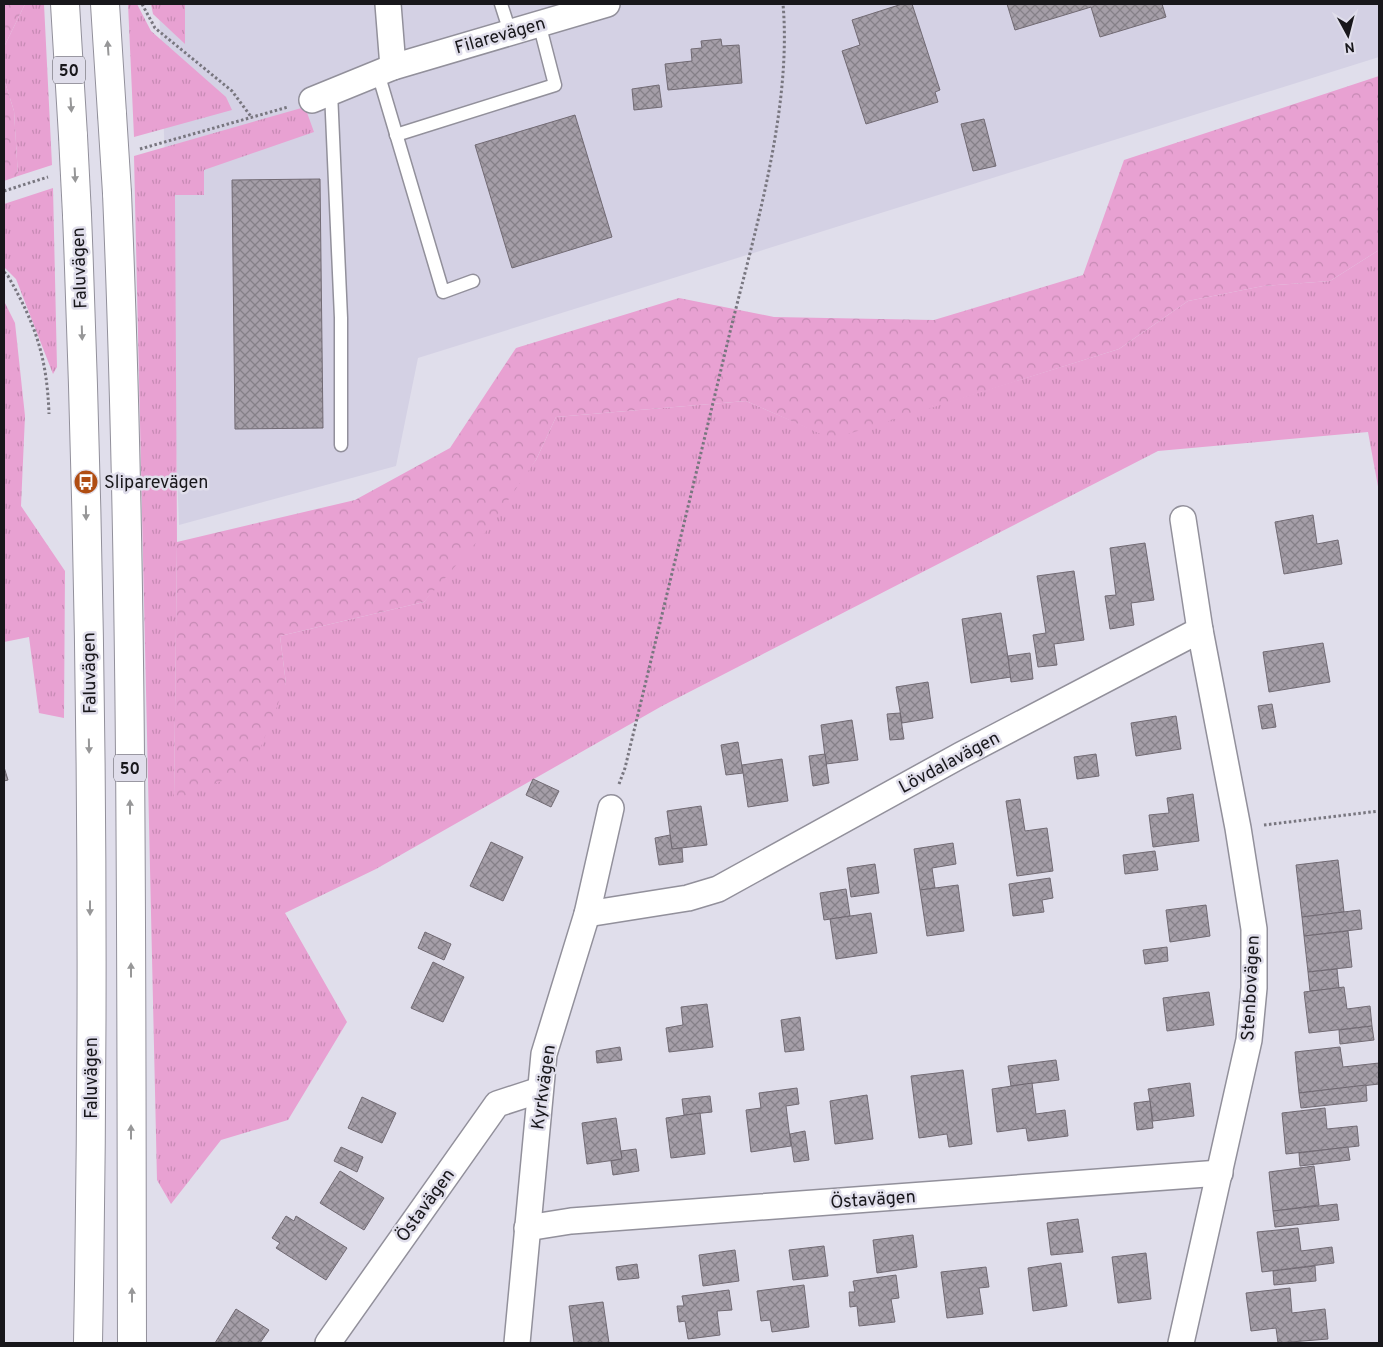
<svg xmlns="http://www.w3.org/2000/svg" width="1383" height="1347" font-family="Overpass,sans-serif">
<style>
.built{fill:#d4d1e4}
.grass{fill:url(#grass-tufts)}
.forest{fill:url(#forest-crowns)}
.building{fill:url(#building-cross-hatch);stroke:#716a73}
.lines{fill:none;stroke-linecap:round;stroke-linejoin:round}
.service-casing{stroke:#92909b;stroke-width:15}
.minor-casing{stroke:#92909b;stroke-width:28}
.trunk-casing{stroke:#92909b;stroke-width:30}
.path{stroke:#78767f;stroke-width:3;stroke-dasharray:2.5 2.5;stroke-linecap:butt}
.service{stroke:#fff;stroke-width:12}
.minor{stroke:#fff;stroke-width:25}
.trunk{stroke:#fff;stroke-width:28}
.trunk-bridge-casing{stroke:#92909b;stroke-width:30;stroke-linecap:butt}
.trunk-bridge{stroke:#fff;stroke-width:28}
.oneway{fill:#979798}
.labels{text-anchor:middle;stroke-width:5;stroke-linejoin:round;paint-order:stroke}
.shield{fill:#e0deeb;stroke:#545359;stroke-width:1}
.shield-label{font-size:16px;font-weight:bold;fill:#18171b}
.street-label{font-size:18px;fill:#18171b;stroke:#e0deeb}
.poi-label{font-size:18px;fill:#18171b;stroke:#e0deeb;text-anchor:start}
</style>
<defs>
<pattern id="grass-tufts" width="24" height="20" patternUnits="userSpaceOnUse" patternTransform="scale(1.25)"><rect width="24" height="20" fill="#e8a1d2"/><path d="M3 7l-1-3M5 7V3M7 7l1-3M15 17l-1-3M17 17v-4M19 17l1-3" fill="none" stroke="#c68ab4"/></pattern>
<pattern id="forest-crowns" width="20" height="18" patternUnits="userSpaceOnUse" patternTransform="scale(1.25)"><rect width="20" height="18" fill="#e8a1d2"/><path d="M2 6a3 3 0 1 1 6 0M12 15a3 3 0 1 1 6 0" fill="none" stroke="#c68ab4"/></pattern>
<pattern id="building-cross-hatch" width="8" height="8" patternUnits="userSpaceOnUse" patternTransform="scale(1.25)"><rect width="8" height="8" fill="#a59ea8"/><path d="M0 0l8 8M0 8l8-8" fill="none" stroke="#858088"/></pattern>
</defs>
<rect width="100%" height="100%" fill="#e0deeb"/>
<path class="built" d="M159,4h1220v53l-961,301 -22,108 -217,59z"/>
<g class="grass">
<path d="M25,4h19l8,161 -34,11 -4,-65 -10,-32v-32z"/>
<path d="M128,4h9l14,27 75,66 6,13 -98,27z"/>
<path d="M151,4h34v40l-32,-30z"/>
<path d="M305,107l9,25 -110,38v25h-29l2,347 -3,257 112,-115 -6,-48 144,-34 112,-142 20,-43 190,-16 86,37 287,-89 69,-48 75,-15 67,-5 49,-31v242l-11,-60 -210,19 -496,255 -286,163 -91,44 62,109 -59,98 -67,20 -50,64 -14,-24 -23,-1024z"/>
<path d="M53,188l4,179 -4,7 -37,-95 -12,-12v-63z"/>
<path d="M4,301l11,22 10,93 -4,90 44,65 -1,147 -25,-5 -10,-76 -25,5z"/>
</g>
<g class="forest">
<path d="M4,4h21l-21,43z"/>
<path d="M1379,76v174l-49,31 -67,5 -75,15 -69,48 -287,90 -86,-38 -190,16 -20,43 -48,69 -64,73 -144,34 6,48 -34,85 -78,31 3,-258 178,-42 95,-52 66,-100 163,-50 95,19 160,3 149,-45 41,-115z"/>
<path d="M4,79l10,32 4,65 -14,5z"/>
</g>
<g class="building">
<path d="M902,4h10l28,86 -5,2 3,10 -72,22 -24,-73 18,-6 -8,-25z"/>
<path d="M1007,4h155l4,13 -66,20 -9,-30 -76,23z"/>
<path d="M721,39l1,7 17,-1 3,38 -74,7 -3,-26 27,-3 -1,-12 11,-1 -1,-7z"/>
<path d="M659,85l3,22 -28,3 -2,-21z"/>
<path d="M575,115l37,122 -100,31 -37,-123z"/>
<path d="M984,119l12,47 -23,5 -12,-47z"/>
<path d="M320,179l3,249 -88,1 -3,-249z"/>
<path d="M1313,515l4,29 21,-4 4,24 -58,10 -9,-52z"/>
<path d="M1145,543l9,57 -23,3 3,22 -24,4 -5,-33 11,-1 -6,-47z"/>
<path d="M1074,571l10,69 -30,4 3,21 -19,2 -5,-32 13,-2 -9,-57z"/>
<path d="M1001,613l10,64 -40,6 -9,-64z"/>
<path d="M1323,643l7,39 -61,10 -6,-40z"/>
<path d="M1030,653l3,26 -22,3 -3,-26z"/>
<path d="M928,682l5,36 -31,5 -6,-36z"/>
<path d="M1272,704l4,23 -14,2 -4,-23z"/>
<path d="M900,713l4,26 -14,1 -3,-26z"/>
<path d="M1176,716l5,33 -45,7 -5,-33z"/>
<path d="M852,720l6,40 -32,4 -5,-39z"/>
<path d="M738,742l5,31 -17,2 -5,-30z"/>
<path d="M825,754l4,29 -16,3 -4,-30z"/>
<path d="M1096,754l3,22 -22,3 -3,-22z"/>
<path d="M782,759l6,42 -40,6 -6,-42z"/>
<path d="M4,767l4,13 -4,1z"/>
<path d="M533,779l26,12 -8,16 -25,-12z"/>
<path d="M1193,794l6,47 -46,6 -4,-32 20,-2 -2,-15z"/>
<path d="M1020,799l5,32 22,-3 6,43 -36,5 -11,-75z"/>
<path d="M701,806l6,39 -35,4 -5,-38z"/>
<path d="M670,835l2,14 10,-1 1,14 -24,3 -4,-27z"/>
<path d="M491,842l32,15 -20,44 -33,-15z"/>
<path d="M953,843l3,21 -24,4 3,20 -15,2 -6,-41z"/>
<path d="M1155,851l3,19 -33,4 -2,-19z"/>
<path d="M1338,860l6,52 -42,5 -6,-52z"/>
<path d="M875,864l4,29 -28,4 -4,-29z"/>
<path d="M1050,878l3,20 -11,2 2,12 -31,4 -4,-32z"/>
<path d="M958,885l6,46 -37,5 -7,-46z"/>
<path d="M846,889l4,27 -26,4 -4,-27z"/>
<path d="M1206,905l4,31 -40,6 -4,-32z"/>
<path d="M1360,910l2,19 -58,7 -2,-19z"/>
<path d="M871,913l6,40 -41,6 -6,-40z"/>
<path d="M1348,931l4,36 -44,5 -4,-36z"/>
<path d="M425,932l26,12 -7,16 -26,-12z"/>
<path d="M1167,947l1,14 -23,3 -2,-14z"/>
<path d="M433,962l31,15 -21,45 -32,-14z"/>
<path d="M1337,969l2,19 -29,3 -2,-19z"/>
<path d="M1344,987l3,22 23,-3 2,20 -63,7 -5,-41z"/>
<path d="M1209,992l5,33 -47,6 -4,-33z"/>
<path d="M707,1004l6,43 -44,5 -3,-24 17,-3 -2,-18z"/>
<path d="M800,1017l4,33 -19,2 -4,-32z"/>
<path d="M1372,1026l2,14 -34,4 -1,-14z"/>
<path d="M620,1047l2,13 -25,3 -1,-12z"/>
<path d="M1340,1047l3,20 36,-4v21l-80,9 -4,-41z"/>
<path d="M1056,1060l3,20 -48,6 -3,-20z"/>
<path d="M963,1070l9,74 -23,3 -2,-13 -28,4 -8,-62z"/>
<path d="M1032,1083l4,31 29,-4 3,26 -40,5 -2,-13 -29,4 -5,-43z"/>
<path d="M1190,1083l4,33 -41,5 -5,-32z"/>
<path d="M1366,1085l1,16 -66,7 -2,-15z"/>
<path d="M797,1088l2,16 -13,2 5,40 -40,6 -5,-42 15,-2 -2,-15z"/>
<path d="M867,1095l6,44 -38,5 -5,-43z"/>
<path d="M710,1096l2,16 -28,3 -2,-16z"/>
<path d="M362,1097l34,16 -14,30 -34,-15z"/>
<path d="M1150,1101l3,27 -16,2 -3,-27z"/>
<path d="M1325,1108l2,21 30,-3 2,20 -73,8 -4,-41z"/>
<path d="M700,1113l5,41 -34,4 -5,-40z"/>
<path d="M616,1118l6,41 -35,5 -5,-41z"/>
<path d="M805,1131l4,29 -15,2 -4,-28z"/>
<path d="M341,1147l22,10 -6,15 -23,-11z"/>
<path d="M1348,1147l2,13 -50,6 -1,-13z"/>
<path d="M636,1149l3,22 -26,4 -2,-14 11,-2 -1,-8z"/>
<path d="M1314,1166l5,39 -46,6 -4,-39z"/>
<path d="M340,1171l44,27 -20,32 -44,-27z"/>
<path d="M1337,1204l2,16 -64,7 -2,-16z"/>
<path d="M286,1216l8,5 2,-5 51,32 -21,32 -50,-32 4,-5 -8,-5z"/>
<path d="M1078,1219l5,33 -32,3 -4,-32z"/>
<path d="M1298,1228l3,23 31,-4 2,16 -72,9 -5,-40z"/>
<path d="M913,1235l4,32 -40,6 -4,-33z"/>
<path d="M824,1246l4,30 -35,4 -4,-30z"/>
<path d="M735,1250l4,31 -36,5 -4,-31z"/>
<path d="M1146,1253l5,46 -33,4 -6,-46z"/>
<path d="M1061,1263l6,43 -34,5 -5,-43z"/>
<path d="M637,1264l2,14 -21,2 -2,-13z"/>
<path d="M1315,1266l1,15 -42,4 -1,-14z"/>
<path d="M986,1267l3,20 -10,1 4,26 -36,4 -6,-46z"/>
<path d="M896,1275l3,23 -8,1 4,23 -36,4 -2,-20 -7,1 -1,-15h6l-2,-11z"/>
<path d="M804,1285l5,42 -37,5 -2,-12 -9,1 -4,-30z"/>
<path d="M1290,1288l2,25 33,-4 3,30 -50,4 -2,-15 -25,3 -5,-38z"/>
<path d="M729,1290l3,20 -15,1 3,24 -32,4 -3,-18 -6,1 -2,-16h7l-2,-10z"/>
<path d="M603,1302l6,41h-35l-5,-37z"/>
<path d="M236,1309l33,21 -9,13h-45z"/>
</g>
<g class="lines">
<defs>
<g id="service">
<path d="M501,4l9,28"/>
<path d="M378,73l65,219 30,-11"/>
<path d="M331,92l10,226v127"/>
<path d="M396,135l159,-50 -16,-62"/>
</g>
<g id="minor">
<path d="M388,4l5,63"/>
<path d="M312,100l81,-33 214,-63"/>
<path d="M587,914l101,-16 30,-9 243,-134 239,-125 -17,-111"/>
<path d="M527,1228l44,-7 649,-48"/>
<path d="M328,1343l169,-239 43,-14"/>
<path d="M517,1343l27,-289 43,-140 24,-106"/>
<path d="M1181,1343l68,-303 5,-52v-59l-16,-101 -38,-198"/>
</g>
<g id="trunk">
<path d="M65,4l8,132"/>
<path d="M105,4l7,110"/>
<path d="M117,193c16,383 14,767 15,1150"/>
<path d="M77,215c15,375 18,752 11,1128"/>
</g>
</defs>
<use href="#service" class="service-casing"/>
<use href="#minor" class="minor-casing"/>
<use href="#trunk" class="trunk-casing"/>
<g class="path">
<path d="M142,4l13,24 77,63 20,27"/>
<path d="M140,149l148,-42"/>
<path d="M4,191l44,-14"/>
<path d="M4,272l4,4c28,49 39,82 41,138"/>
<path d="M619,784l6,-16c35,-145 70,-290 105,-436 25,-101 62,-224 53,-328"/>
<path d="M1264,825l115,-14"/>
</g>
<use href="#service" class="service"/>
<use href="#minor" class="minor"/>
<use href="#trunk" class="trunk"/>
<defs>
<g id="trunk-bridge">
<path d="M112,114l5,79"/>
<path d="M73,136l4,79"/>
</g>
</defs>
<use href="#trunk-bridge" class="trunk-bridge-casing"/>
<use href="#trunk-bridge" class="trunk-bridge"/>
</g>
<defs><path id="oneway-solid" d="M-6-.8H1V-3.2L6.5 0L1 3.2V.8H-6Z" transform="scale(1.25)"/></defs>
<g class="oneway">
<use href="#oneway-solid" transform="translate(108 48) rotate(-94)"/>
<use href="#oneway-solid" transform="translate(71 105) rotate(86)"/>
<use href="#oneway-solid" transform="translate(75 175) rotate(87)"/>
<use href="#oneway-solid" transform="translate(82 333) rotate(88)"/>
<use href="#oneway-solid" transform="translate(86 513) rotate(89)"/>
<use href="#oneway-solid" transform="translate(89 746) rotate(89)"/>
<use href="#oneway-solid" transform="translate(130 807) rotate(-90)"/>
<use href="#oneway-solid" transform="translate(90 908) rotate(90)"/>
<use href="#oneway-solid" transform="translate(131 970) rotate(-90)"/>
<use href="#oneway-solid" transform="translate(131 1132) rotate(-90)"/>
<use href="#oneway-solid" transform="translate(132 1295) rotate(-90)"/>
</g>
<defs>
<symbol id="bus-disc" viewBox="-11 -11 22 22"><circle r="9.5" fill="#b04d12" stroke="#e0deeb"/><path d="M-5-6H5V4H4V6H2V4H-2V6H-4V4H-5ZM-3.5-4V0h7V-4ZM-3.5 1.2v1.5H-2V1.2ZM2 1.2v1.5H3.5V1.2Z" fill="#fff"/></symbol>
</defs>
<g fill-rule="evenodd">
<use href="#bus-disc" x="72" y="468" width="28" height="28"/>
</g>
<g class="labels">
<g class="shield">
<rect x="53" y="56.5" width="32" height="27" rx="4"/>
<rect x="114" y="754.5" width="32" height="27" rx="4"/>
</g>
<g class="shield-label">
<text x="69" y="76">50</text>
<text x="130" y="774">50</text>
</g>
<g class="street-label">
<text transform="translate(500 35) rotate(-16)" y="6">Filarevägen</text>
<text transform="translate(79 268) rotate(-92)" y="6">Faluvägen</text>
<text transform="translate(89 673) rotate(-91)" y="6">Faluvägen</text>
<text transform="translate(949 762) rotate(-28)" y="6">Lövdalavägen</text>
<text transform="translate(1250 988) rotate(-87)" y="6">Stenbovägen</text>
<text transform="translate(91 1078) rotate(-90)" y="6">Faluvägen</text>
<text transform="translate(543 1087) rotate(-82)" y="6">Kyrkvägen</text>
<text transform="translate(873 1199) rotate(-4)" y="6">Östavägen</text>
<text transform="translate(425 1205) rotate(-54)" y="6">Östavägen</text>
</g>
<g class="poi-label">
<text x="104" y="488">Sliparevägen</text>
</g>
</g>
<rect width="1383" height="1347" fill="none" stroke="#18171b" stroke-width="10"/>
<g transform="translate(1348 35) rotate(173)" stroke="#e0deeb" stroke-width="4" paint-order="stroke">
<path d="M0-4L9 19L0 12L-9 19Z" fill="#18171b"/>
<text y="-8" font-size="14" font-weight="bold" text-anchor="middle" fill="#18171b">N</text>
</g>
</svg>
